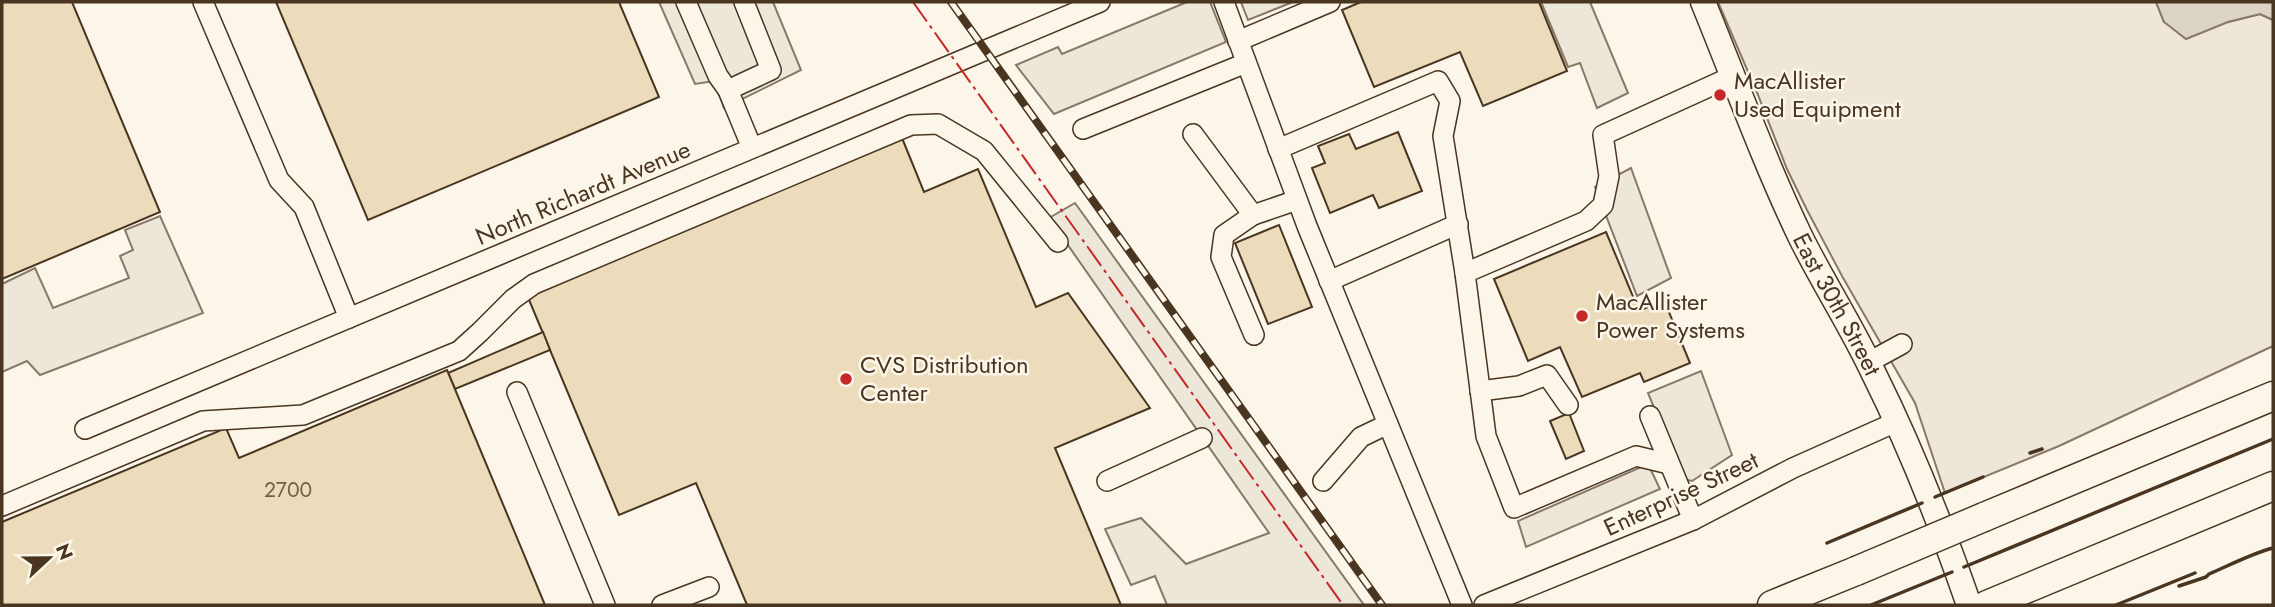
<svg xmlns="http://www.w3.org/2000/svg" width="2275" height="607" font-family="Jost,sans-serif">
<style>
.green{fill:#ede6d9;stroke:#887966;stroke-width:2}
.parking{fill:#ede7d9;stroke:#887966;stroke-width:2}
.water{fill:#dcd4c6;stroke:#887966;stroke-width:2}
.building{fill:#ecdcbc;stroke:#4a3520;stroke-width:2}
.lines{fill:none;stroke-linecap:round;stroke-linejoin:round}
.minor-casing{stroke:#4a3520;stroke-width:22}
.major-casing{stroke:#4a3520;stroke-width:27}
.highway-casing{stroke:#4a3520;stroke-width:31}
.minor{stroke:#fbf6e9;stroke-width:19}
.major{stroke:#fbf6e9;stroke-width:24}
.highway{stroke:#fbf6e9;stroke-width:28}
.rail-casing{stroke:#4a3520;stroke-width:8}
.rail{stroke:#fbf6e9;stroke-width:5;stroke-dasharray:16;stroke-linecap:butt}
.highway-bridge-casing{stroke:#4a3520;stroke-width:31;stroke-linecap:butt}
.highway-bridge{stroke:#fbf6e9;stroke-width:28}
.wall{stroke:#4a3520;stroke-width:3.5}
.power{stroke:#c62828;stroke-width:2;stroke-dasharray:24 5 3.5 5;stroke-linecap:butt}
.poi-dot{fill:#c62828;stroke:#fbf6e9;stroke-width:2.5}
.labels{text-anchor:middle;stroke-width:5;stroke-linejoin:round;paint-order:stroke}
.number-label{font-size:21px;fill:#725f47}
.poi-label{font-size:24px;fill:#4a3520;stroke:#fbf6e9;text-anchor:start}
.street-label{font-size:24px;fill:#4a3520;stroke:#fbf6e9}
</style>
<rect width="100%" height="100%" fill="#fbf6e9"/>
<path class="green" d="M1718,2h438l8,20h64l32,-8 13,6v326l-214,100 -114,47 -30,-90 -73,-127 -35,-66 -20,-41 -29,-74z"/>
<g class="parking">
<path d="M659,2h114l28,68 -77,38 -10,-27 -19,3z"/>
<path d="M1187,2h23l16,40 -172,72 -38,-49 42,-18 4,7z"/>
<path d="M1241,2h52l-45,18z"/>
<path d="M1541,2h49l38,91 -31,15 -17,-45 -12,4z"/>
<path d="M1631,168l40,110 -34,18 -42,-109z"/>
<path d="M1075,203l289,402h-197l-12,-29 -24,9 -26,-56 36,-11 45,46 83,-31 -220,-315z"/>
<path d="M160,216l43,97 -163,62 -13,-14 -25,11v-88l33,-16 18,40 76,-30 -9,-22 13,-6 -8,-20z"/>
<path d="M1701,371l31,84 -40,26 -9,-2 -35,-86z"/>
<path d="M1648,464l12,25 -134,58 -8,-26z"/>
</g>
<path class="water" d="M2156,2h117v18l-13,-6 -32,8 -42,17 -22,-17z"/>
<g class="building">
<path d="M2,2h70l88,210 -158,67z"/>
<path d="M276,2h343l40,95 -291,123z"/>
<path d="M1361,2h178l28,69 -84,35 -23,-54 -86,35 -32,-77z"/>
<path d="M1398,132l24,59 -43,17 -6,-13 -43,18 -18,-45 13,-5 -7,-17 31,-12 7,15z"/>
<path d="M902,138l22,54 54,-23 58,138 32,-14 82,115 -95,40 66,157h-374l-51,-122 -77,32 -92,-220z"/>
<path d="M1279,225l33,82 -44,17 -33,-81z"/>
<path d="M1606,232l33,79 25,-11 26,63 -46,19 -4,-9 -58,24 -22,-50 -32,14 -34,-82z"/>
<path d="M543,332l7,18 -95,39 -7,-16z"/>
<path d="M447,370l98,235h-543v-83l224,-94 13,30z"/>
<path d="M1569,413l15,38 -18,8 -16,-38z"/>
</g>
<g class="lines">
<defs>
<g id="minor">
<path d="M203,2l76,178 25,27 45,111"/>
<path d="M686,2l32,74 10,14 24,58"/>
<path d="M1224,2l83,224 155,379"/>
<path d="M1238,41l92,-39"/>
<path d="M728,90l43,-20 -27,-68"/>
<path d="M1083,129l163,-66"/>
<path d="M1193,134l60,81 44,-15"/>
<path d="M1278,149l160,-68 12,20 -7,35 22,137"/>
<path d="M1253,215l-29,20 -3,22 33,78"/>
<path d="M1329,281l129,-57"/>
<path d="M1869,362l33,-18"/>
<path d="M1480,391l39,-5 28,-11 21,30"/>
<path d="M517,392l88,213"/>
<path d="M1650,416l43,104"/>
<path d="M85,429l1015,-427"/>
<path d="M1669,464l-33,-8 -122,52 -28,-72 -21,-163 121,-52 17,-16 6,-29 -6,-41 130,-59"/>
<path d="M1107,481l95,-43"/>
<path d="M1323,481l38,-44 27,-13"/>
<path d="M2,506l201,-85 100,-6 156,-64 21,-19 33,-33 21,-15 377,-159 27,-1 46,27 74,91"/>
<path d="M662,605l47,-18"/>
<path d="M1484,605l209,-85 100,-52 103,-46"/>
</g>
<g id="major">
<path id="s1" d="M1703,2c32,78 61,159 98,236 23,46 51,89 73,136 37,74 68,153 95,231"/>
</g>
<g id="highway">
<path d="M1984,517l289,-121"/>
<path d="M1772,605l84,-34"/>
<path d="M1987,605l286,-119"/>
</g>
</defs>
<use href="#minor" class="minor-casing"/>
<use href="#major" class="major-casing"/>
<use href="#highway" class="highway-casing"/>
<use href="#minor" class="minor"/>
<use href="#major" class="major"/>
<use href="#highway" class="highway"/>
<defs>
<path id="rail" d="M951,2l431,603"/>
</defs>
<use href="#rail" class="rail-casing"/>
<use href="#rail" class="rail"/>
<defs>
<path id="highway-bridge" d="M1856,571l128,-54"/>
</defs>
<use href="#highway-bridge" class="highway-bridge-casing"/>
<use href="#highway-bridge" class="highway-bridge"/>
<g class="wall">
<path d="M2030,453l12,-4"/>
<path d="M1935,497l48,-20"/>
<path d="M1827,543l95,-40"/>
<path d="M1964,567l309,-128"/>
<path d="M2179,586l27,-9 3,-3c21,-9 44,-21 64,-26"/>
<path d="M1871,605l81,-33"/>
<path d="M2116,605l79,-32"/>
</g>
<path class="power" d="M913,2l430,603"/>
</g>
<g class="poi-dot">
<circle cx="1720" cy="95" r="7"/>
<circle cx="1582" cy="316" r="7"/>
<circle cx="846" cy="379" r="7"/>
</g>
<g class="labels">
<g class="number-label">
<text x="288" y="497">2700</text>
</g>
<g class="poi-label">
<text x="1734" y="89">MacAllister<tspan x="1734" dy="28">Used Equipment</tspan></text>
<text x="1596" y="310">MacAllister<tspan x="1596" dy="28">Power Systems</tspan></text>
<text x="860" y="373">CVS Distribution<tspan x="860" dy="28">Center</tspan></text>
</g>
<g class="street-label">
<text transform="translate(583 193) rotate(-23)" y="8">North Richardt Avenue</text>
<text dy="8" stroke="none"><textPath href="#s1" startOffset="331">East 30th Street</textPath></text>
<text transform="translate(1681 494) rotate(-25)" y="8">Enterprise Street</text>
</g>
</g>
<rect width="2275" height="607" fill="none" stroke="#4a3520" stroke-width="7"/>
<g transform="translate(49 558) rotate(68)" stroke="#fbf6e9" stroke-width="5" paint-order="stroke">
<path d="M0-5L12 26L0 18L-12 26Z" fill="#4a3520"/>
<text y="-10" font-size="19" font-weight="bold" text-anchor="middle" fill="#4a3520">N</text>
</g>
</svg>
